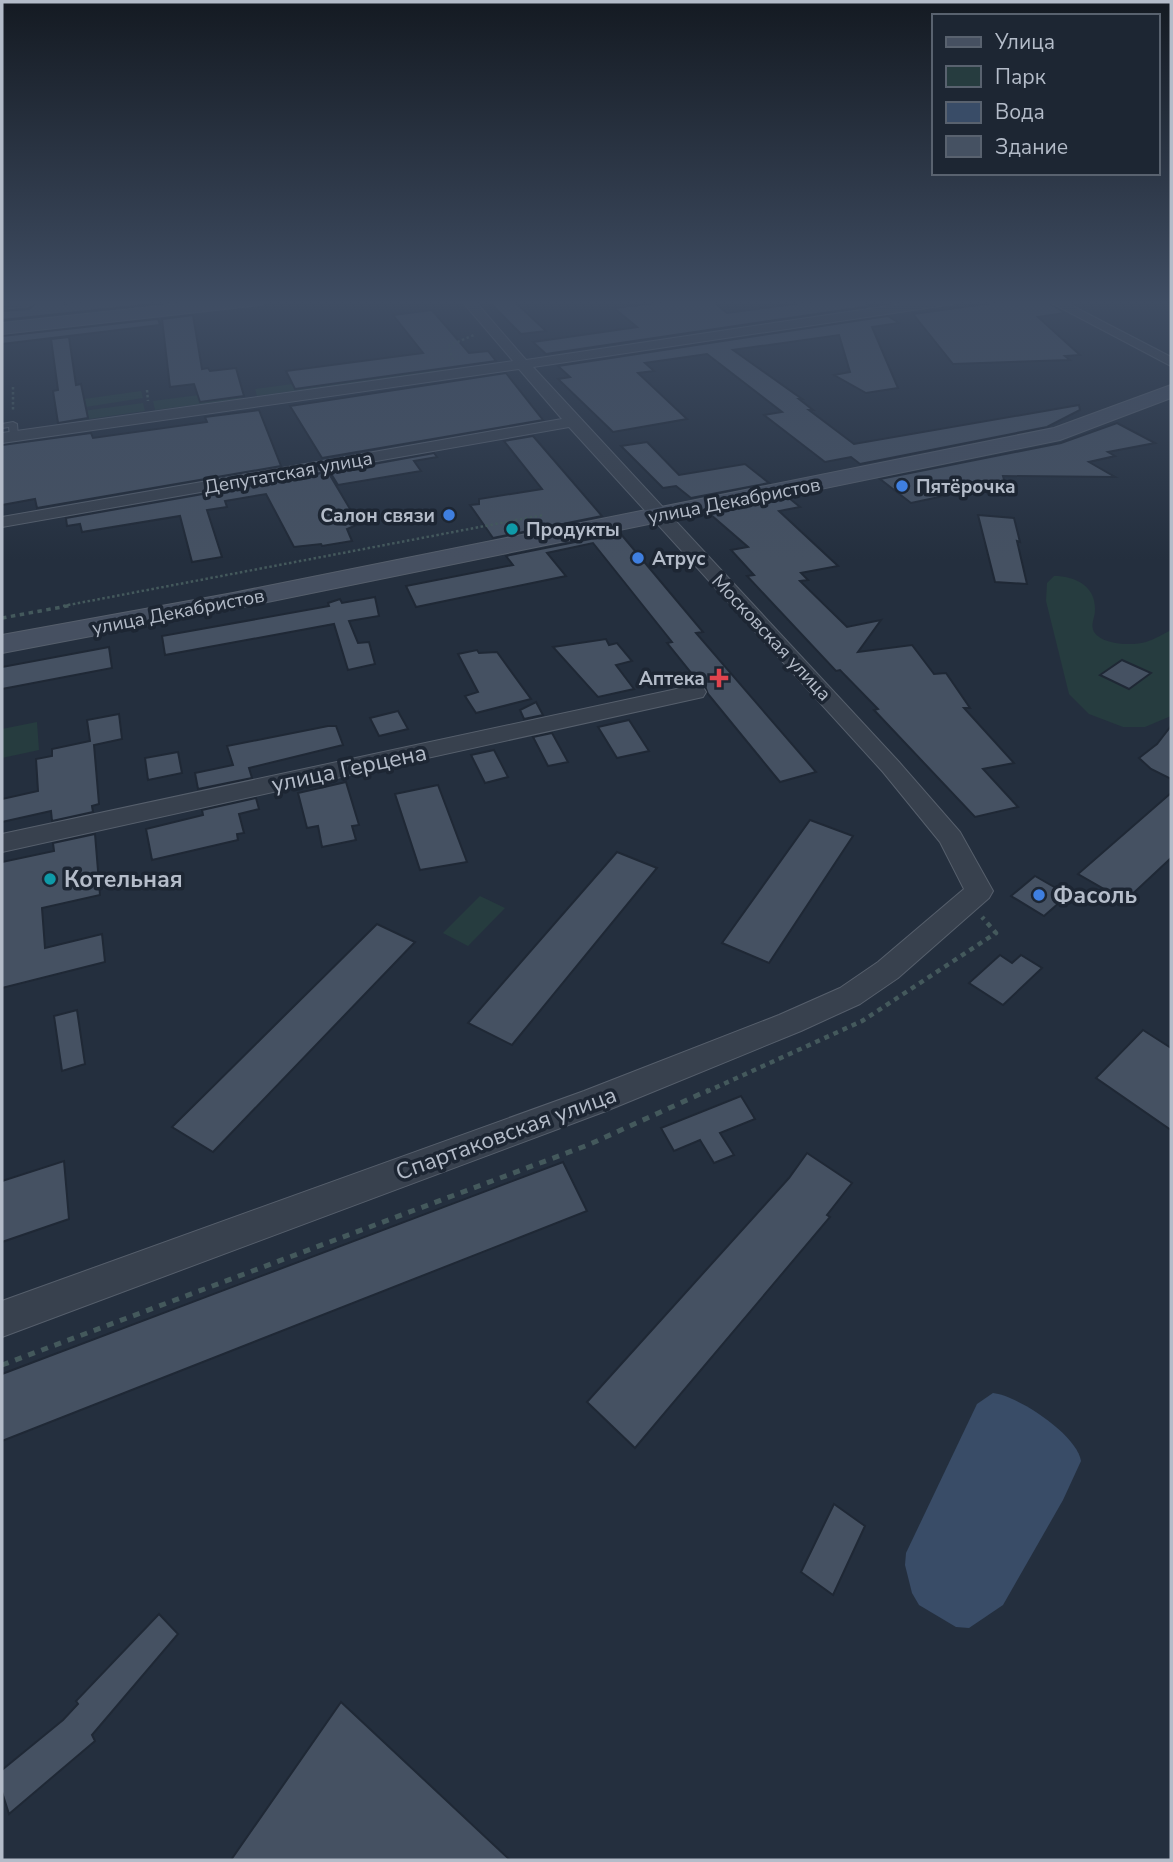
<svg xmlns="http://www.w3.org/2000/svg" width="1173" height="1862" font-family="'Nunito Sans',sans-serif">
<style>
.green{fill:#263c3f}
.water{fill:#394c67}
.building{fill:#455162;stroke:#1f2835;stroke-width:2}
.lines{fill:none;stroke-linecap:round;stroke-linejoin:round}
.lane-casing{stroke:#565f6c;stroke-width:2}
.street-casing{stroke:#565f6c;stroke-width:2}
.secondary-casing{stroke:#565f6c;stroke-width:2}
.path-far3{stroke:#44595c;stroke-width:2.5;stroke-dasharray:2.5 2.5;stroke-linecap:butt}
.path-far2{stroke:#44595c;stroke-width:3.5;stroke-dasharray:4.5 4.5;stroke-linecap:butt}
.path-far1{stroke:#44595c;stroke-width:4.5;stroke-dasharray:5 5;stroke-linecap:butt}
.path{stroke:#44595c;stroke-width:5;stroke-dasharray:7 7;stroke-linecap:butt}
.lane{fill:#38414e;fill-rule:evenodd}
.street{fill:#38414e;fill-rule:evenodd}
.secondary{fill:#465061;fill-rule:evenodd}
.shop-dot{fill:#3f7fe0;stroke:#1d2633;stroke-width:2.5}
.culture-dot{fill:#0f9aa8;stroke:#1d2633;stroke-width:2.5}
.health-dot{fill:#e0444e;stroke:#1d2633;stroke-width:2.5}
.labels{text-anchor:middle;stroke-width:7;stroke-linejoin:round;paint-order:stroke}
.far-street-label{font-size:19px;fill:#b4bcc9;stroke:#1d2633}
.far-poi-label{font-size:19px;font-weight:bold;fill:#b4bcc9;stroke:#1d2633;text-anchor:start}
.street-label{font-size:23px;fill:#b4bcc9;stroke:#1d2633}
.poi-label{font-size:23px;font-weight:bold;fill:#b4bcc9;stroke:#1d2633;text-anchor:start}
</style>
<rect width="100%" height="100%" fill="#242f3e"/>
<g class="green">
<path d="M443,364l4,6 -190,26 -2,-7z"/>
<path d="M237,390l4,9 -86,11 -2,-9z"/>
<path d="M141,391l2,7 -57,9 -2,-8z"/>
<path d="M143,403l2,8 -84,12 -1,-9z"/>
<path d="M1054,576c21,0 42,10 41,34 0,8 -5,14 -1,22 8,13 39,14 52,10 9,-3 17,-8 25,-12v86l-26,11h-22l-34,-13 -20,-20 -23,-93 1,-18z"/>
<path d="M37,722l2,28 -37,8v-29z"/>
<path d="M480,896l25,12 -37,38 -25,-13z"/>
</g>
<path class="water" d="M993,1393c26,3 84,42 88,68l-18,39 -60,105 -34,23 -13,-1 -37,-22 -7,-12 -7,-28 1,-12 71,-149z"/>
<g class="building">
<path d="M41,300h23v4l39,-4h49l1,4 -151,16v-9l27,-2z"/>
<path d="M487,300h26l33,31 -25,3z"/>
<path d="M681,300h30l16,13 97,-13h36l11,6 -325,48 -13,-12 104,-15 -23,-19z"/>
<path d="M1014,300h30l21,13 -27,4 42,38 -15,1 5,4 -117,4 -40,-50z"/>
<path d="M432,310l37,43 19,-2 8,10 -201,28 -9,-18 137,-18 -30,-38z"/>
<path d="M193,315l9,54 6,-1 2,3 26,-3 8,28 -44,6 -6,-18 -24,3 -8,-68z"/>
<path d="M888,316l11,7 -27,4 26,61 -32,5 -32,-18 16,-3 -11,-37 -106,15 69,49h-3l14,11h-4l45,34 225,-39 1,5 -33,17 -187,37 -9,-7 -26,5 -61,-47 18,-3 -75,-58 -62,9 9,8 -16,2 49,46 -74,13 -55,-53 12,-2 -12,-11z"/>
<path d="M158,319l2,6 -158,19v-8z"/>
<path d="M69,337l7,48 5,-1 7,34 -30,5 -5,-32 5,-1 -7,-51z"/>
<path d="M506,373l37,47 -221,38 -32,-52z"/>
<path d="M259,410l22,56 -244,42 -2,-9 -33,6v-60l89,-12 2,5 114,-16 -2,-5z"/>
<path d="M1117,423l38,20 -47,9 7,4 -26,6 26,15 -112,-1 2,7 -94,20 -31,-24 181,-36z"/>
<path d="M533,436l69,80 -109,22 -23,-33 9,-1v-5l63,-10 -38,-48z"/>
<path d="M647,442l32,33 66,-11 24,19 -78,15 -15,-12 -13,2 -42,-42z"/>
<path d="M434,453l3,4 -23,4 7,10 -83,14 -8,-13z"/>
<path d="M328,472l31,52 -12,5 5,12 -30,5 -1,-2 -27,3 -28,-53 -41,7 2,6 -20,3 15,47 -30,5 -12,-46 -98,16 -2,-8 -13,2 -1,-8z"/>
<path d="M789,498l11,9 -21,4 59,55 -37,7 7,7 -8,1 47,46 34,-7 -23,32 54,-7 22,29 12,-1 24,35h-6l50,55 -31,6 35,38 -43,10 -101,-107 4,-1 -38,-39 -4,1 -89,-95 7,-1 -23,-25 17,-3 -38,-33z"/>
<path d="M978,515l36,3 6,24 -3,-1 10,43 -32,-2z"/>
<path d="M620,533l83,99 -7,1 120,139 -36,10 -72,-88 -3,-8 -5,-2 -33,-41 5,-1 -79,-99 -46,10 19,23 -150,31 -10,-21 107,-21 -7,-9z"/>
<path d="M375,597l4,19 -30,5 9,22 11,-1 6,22 -27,6 -14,-46 -169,31 -3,-19 167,-30 -1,-3 12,-4 2,4z"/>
<path d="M606,639l3,6 8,-2 15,18 -16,4 18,24 -36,8 -45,-50z"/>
<path d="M109,647l3,21 -110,21v-22z"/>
<path d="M477,650l2,3 18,-1 34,47 -55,14 -11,-17 13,-4 -20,-38z"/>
<path d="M1122,660l29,13 -22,16 -29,-14z"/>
<path d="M536,702l7,13 -19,4 -4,-9z"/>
<path d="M398,711l10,18 -29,7 -9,-18z"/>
<path d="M119,714l3,25 -28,6 5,59 -7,2 1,6 -41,9 -1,-10 -49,11v-23l36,-8 -2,-32 16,-3v-7l38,-8 -3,-21z"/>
<path d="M629,720l20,31 -32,7 -19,-31z"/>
<path d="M328,726h8l7,19 -94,23 3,10 -54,11 -3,-16 38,-8 -6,-19z"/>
<path d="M1171,726v53l-20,-10 -12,-11 18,-14z"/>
<path d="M552,733l16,29 -20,4 -15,-29z"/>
<path d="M494,750l14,27 -23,6 -14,-28z"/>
<path d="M178,752l4,21 -34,7 -3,-22z"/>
<path d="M346,782l13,43 -7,1 4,14 -34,7 -4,-21 -11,2 -9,-35z"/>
<path d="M438,785l29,77 -47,8 -25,-76z"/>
<path d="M1171,793v65l-46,43 -47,-27z"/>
<path d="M256,798l3,11 -20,5 5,19 -7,1 1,6 -86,20 -6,-31 57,-14 -1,-5z"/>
<path d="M810,820l43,16 -84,127 -47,-20z"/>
<path d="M95,834l5,61 -58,13 3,40 57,-14 3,28 -103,26v-126l52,-11 -1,-8z"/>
<path d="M617,852l40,16 -145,177 -44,-22z"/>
<path d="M1035,876l33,19 -24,21 -33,-20z"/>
<path d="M377,924l38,18 -202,210 -41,-25z"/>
<path d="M1000,955l12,8 9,-8 21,13 -39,37 -34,-22z"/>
<path d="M77,1010l8,54 -23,7 -8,-55z"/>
<path d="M1143,1030l28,18v82l-75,-52z"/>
<path d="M741,1096l14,23 -35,14 14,22 -20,8 -14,-23 -26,11 -13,-23z"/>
<path d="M807,1153l45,30 -25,32 3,2 -195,231 -48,-46 202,-224z"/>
<path d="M64,1161l5,58 -67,23v-61z"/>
<path d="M563,1162l24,49 -585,230v-67z"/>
<path d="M834,1504l31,22 -32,69 -32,-23z"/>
<path d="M159,1614l19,20 -86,101 3,6 -86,73 -7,-22v-22l61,-50 15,-16 -2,-3z"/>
<path d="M341,1702l169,158h-279z"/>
</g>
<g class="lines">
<defs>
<g id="lane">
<path d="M32,300h7l-10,6 -27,3v-4z"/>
<path d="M13,422l4,2 1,12 -4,2 -4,-2 -1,-9 -7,1v-4z"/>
</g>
<g id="street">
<path d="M461,300h13l52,60 403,-60h30l-6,4 -420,63 366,395 61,70 33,59 -4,7 -91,80 -38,26 -59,27 -195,80 -604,226v-36l582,-210 195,-76 61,-27 38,-26 86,-73 -24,-47 -57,-70 -314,-345 -567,100v-10l560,-98 -43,-50 -517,74v-10l511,-72z"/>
<path d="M1046,300h15l110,57v9z"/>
<path d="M695,685l8,2 3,5 -3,5 -701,155v-18z"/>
</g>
<g id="secondary">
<path d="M216,300h54l-9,5 -259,29v-11z"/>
<path d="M1171,385v13l-111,42 -827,169 -231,44v-18l231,-42 821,-165z"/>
</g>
</defs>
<use href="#lane" class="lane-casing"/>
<use href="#street" class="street-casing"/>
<use href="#secondary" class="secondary-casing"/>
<g class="path-far3">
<path d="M453,360l-5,-14 26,-11"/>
<path d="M13,387v24"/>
<path d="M147,390l1,11"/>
<path d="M63,606l480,-91"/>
</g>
<path class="path-far2" d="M2,618l71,-13"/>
<path class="path-far1" d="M706,1092l156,-71 134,-88 -14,-16"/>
<path class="path" d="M2,1365l586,-220 121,-55"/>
<use href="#lane" class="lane"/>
<use href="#street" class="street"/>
<use href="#secondary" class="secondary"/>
</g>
<linearGradient id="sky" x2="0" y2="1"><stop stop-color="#141a22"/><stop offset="0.54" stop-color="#3f4d63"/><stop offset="1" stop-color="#3f4d63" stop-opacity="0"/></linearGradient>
<rect width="1173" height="560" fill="url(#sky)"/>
<g class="shop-dot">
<circle cx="902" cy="486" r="7"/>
<circle cx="449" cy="515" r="7"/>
<circle cx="638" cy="558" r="7"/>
<circle cx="1039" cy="895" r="7"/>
</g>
<g class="culture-dot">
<circle cx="512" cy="529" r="7"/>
<circle cx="50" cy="879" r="7"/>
</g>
<path class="health-dot" d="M715.5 667.5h7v7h7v7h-7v7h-7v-7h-7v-7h7z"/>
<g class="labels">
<g class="far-street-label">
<text transform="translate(288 472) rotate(-10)" y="7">Депутатская улица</text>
<text transform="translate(734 500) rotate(-11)" y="7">улица Декабристов</text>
<text transform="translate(178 611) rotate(-11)" y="7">улица Декабристов</text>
<text transform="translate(772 637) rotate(47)" y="7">Московская улица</text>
</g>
<g class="far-poi-label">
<text x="916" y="493">Пятёрочка</text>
<text x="435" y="522" text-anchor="end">Салон связи</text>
<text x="526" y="536">Продукты</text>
<text x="652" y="565">Атрус</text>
<text x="705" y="685" text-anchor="end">Аптека</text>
</g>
<g class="street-label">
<text transform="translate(349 768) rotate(-12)" y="8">улица Герцена</text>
<text transform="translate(506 1133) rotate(-20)" y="8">Спартаковская улица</text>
</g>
<g class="poi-label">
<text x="64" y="887">Котельная</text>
<text x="1053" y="903">Фасоль</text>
</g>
</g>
<rect width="1173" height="1862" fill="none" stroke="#b4bcc9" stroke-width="7"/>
<rect x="932" y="14" width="228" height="161" fill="#1d2633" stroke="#59626f" stroke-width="2"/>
<rect x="946" y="37" width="35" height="10" fill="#465061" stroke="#59626f" stroke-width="2"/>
<text x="995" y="49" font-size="21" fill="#b4bcc9">Улица</text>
<rect x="946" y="66" width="35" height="21" fill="#263c3f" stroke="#59626f" stroke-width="2"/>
<text x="995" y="84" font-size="21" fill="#b4bcc9">Парк</text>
<rect x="946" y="102" width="35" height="21" fill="#394c67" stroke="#59626f" stroke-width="2"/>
<text x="995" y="119" font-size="21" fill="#b4bcc9">Вода</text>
<rect x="946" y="136" width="35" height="21" fill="#455162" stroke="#59626f" stroke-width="2"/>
<text x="995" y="154" font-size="21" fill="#b4bcc9">Здание</text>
</svg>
